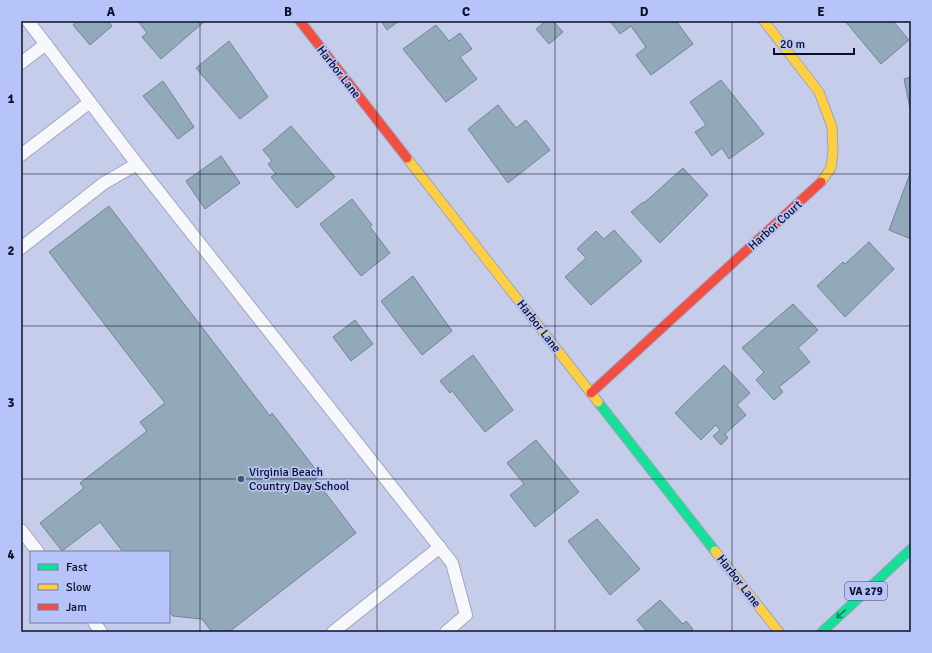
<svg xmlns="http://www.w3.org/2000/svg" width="932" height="653" font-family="Signika,sans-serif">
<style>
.building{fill:#92a9ba;stroke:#718595}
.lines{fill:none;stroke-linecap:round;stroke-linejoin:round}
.lane-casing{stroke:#a0a5be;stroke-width:14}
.fast-casing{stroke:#a0a5be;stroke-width:11}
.slow-casing{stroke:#a0a5be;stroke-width:11}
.jam-casing{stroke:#a0a5be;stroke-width:11}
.lane{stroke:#f6f8fc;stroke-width:12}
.fast{stroke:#16e098;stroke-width:9}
.slow{stroke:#ffcf43;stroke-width:9}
.jam{stroke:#f24e42;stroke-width:9}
.oneway{stroke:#128265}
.grid{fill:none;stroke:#0c0f26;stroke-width:1;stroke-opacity:0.55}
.poi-dot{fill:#4d526b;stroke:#b7c4f9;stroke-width:1.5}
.labels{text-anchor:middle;stroke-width:3.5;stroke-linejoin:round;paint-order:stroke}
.shield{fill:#b7c4f9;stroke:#3f4565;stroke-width:1}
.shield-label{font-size:11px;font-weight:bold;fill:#0c0f26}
.street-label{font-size:12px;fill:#0c0f26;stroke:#b7c4f9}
.poi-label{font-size:12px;fill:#0c0f26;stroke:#b7c4f9;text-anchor:start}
.neatline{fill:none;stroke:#0c0f26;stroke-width:1.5}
.grid-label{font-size:13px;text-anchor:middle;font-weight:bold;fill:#0c0f26}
</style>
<rect width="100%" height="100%" fill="#c6cdea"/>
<g class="building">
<path d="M78,21h30l4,5 -22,19 -17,-20z"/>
<path d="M138,21h67l-44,38 -19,-22 5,-4z"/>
<path d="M381,21h18l-12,9z"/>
<path d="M546,21h7l10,11 -14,12 -13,-15z"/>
<path d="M610,21h66l17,23 -42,31 -15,-20 10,-8 -15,-21 -11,8z"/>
<path d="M845,21h48l16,19 -28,24z"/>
<path d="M436,25l13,16 11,-8 12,16 -12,8 17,22 -31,23 -43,-53z"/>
<path d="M229,41l39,56 -28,22 -44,-51z"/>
<path d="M911,77v36l-7,-34z"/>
<path d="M721,80l43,54 -35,25 -7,-11 -10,8 -17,-24 11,-7 -16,-23z"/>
<path d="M163,81l31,46 -16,12 -35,-43z"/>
<path d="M498,105l18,23 10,-8 24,30 -42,33 -40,-54z"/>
<path d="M291,126l44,51 -38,31 -26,-31 5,-3 -8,-10 4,-3 -9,-11z"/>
<path d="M221,156l19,27 -35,26 -19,-28z"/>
<path d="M683,168l25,27 -48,48 -29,-31 12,-10 1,1z"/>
<path d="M911,171v68l-22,-9z"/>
<path d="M352,199l20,26 -2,2 20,26 -29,23 -41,-52z"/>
<path d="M109,206l161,210 2,-3 48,62 -5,4 41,54 -127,99h-17l-10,-13 -29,-3 -4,-5v-59h-46l-23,-30 -38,29 -22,-28 44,-35 -4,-5 67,-52 -7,-9 25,-19 -116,-151z"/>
<path d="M614,230l28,31 -51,44 -26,-28 21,-19 -9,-9 19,-18 8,8z"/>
<path d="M869,242l25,27 -49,48 -28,-31 26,-24 2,2z"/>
<path d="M413,276l39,55 -30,24 -41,-54z"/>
<path d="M793,304l25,26 -20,18 12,14 -31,25 4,5 -9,8 -18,-20 8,-8 -22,-24z"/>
<path d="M355,320l18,24 -22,17 -18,-24z"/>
<path d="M473,355l40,55 -28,22 -33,-41 -2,2 -10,-12z"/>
<path d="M724,365l26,28 -13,12 9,10 -21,19 3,4 -7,7 -8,-9 7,-6 -4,-5 -15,15 -26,-27z"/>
<path d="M536,440l43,52 -44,35 -25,-32 14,-11 -17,-21z"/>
<path d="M597,519l43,50 -30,26 -42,-54z"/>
<path d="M660,600l23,24 3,-3 7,8 -3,3h-43l-10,-12z"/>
</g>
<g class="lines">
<defs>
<g id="lane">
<path d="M28,21l109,143 315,399 14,52 -20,17"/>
<path d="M21,63l25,-19"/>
<path d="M21,155l69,-53"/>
<path d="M21,248l83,-65 33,-19"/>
<path d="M21,530l17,22"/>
<path d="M94,622l7,10"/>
<path d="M333,632l107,-85"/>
</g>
<g id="fast">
<path d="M598,402l117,149"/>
<path d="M822,632l89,-83"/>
</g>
<g id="slow">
<path d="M764,21l55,71 13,35 1,24 -2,17 -10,14"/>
<path d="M407,158l191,244"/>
<path d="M715,551l64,81"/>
</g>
<g id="jam">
<path d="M300,21l107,137"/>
<path d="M591,393l230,-211"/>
</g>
</defs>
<use href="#lane" class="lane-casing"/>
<use href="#fast" class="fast-casing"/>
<use href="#slow" class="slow-casing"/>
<use href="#jam" class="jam-casing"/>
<use href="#lane" class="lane"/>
<use href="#fast" class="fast"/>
<use href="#slow" class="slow"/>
<use href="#jam" class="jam"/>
</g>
<defs><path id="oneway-shaft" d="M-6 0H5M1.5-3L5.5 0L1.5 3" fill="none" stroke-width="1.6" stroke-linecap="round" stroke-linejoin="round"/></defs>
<use class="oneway" href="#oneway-shaft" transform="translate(841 614) rotate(137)"/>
<path class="grid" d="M200,21v611M377,21v611M555,21v611M732,21v611M21,174h890M21,326h890M21,479h890"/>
<circle class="poi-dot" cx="241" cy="479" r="4"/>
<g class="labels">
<rect class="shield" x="845" y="582" width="42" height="18" rx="3"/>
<g class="shield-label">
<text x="866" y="595">VA 279</text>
</g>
<g class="street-label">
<text transform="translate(339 72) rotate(52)" y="4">Harbor Lane</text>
<text transform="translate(775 225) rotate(-42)" y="4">Harbor Court</text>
<text transform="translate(539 326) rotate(52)" y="4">Harbor Lane</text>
<text transform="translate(739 581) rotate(52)" y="4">Harbor Lane</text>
</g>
<g class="poi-label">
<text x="249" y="476">Virginia Beach<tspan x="249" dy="14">Country Day School</tspan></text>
</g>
</g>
<rect width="932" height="653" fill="none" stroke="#b7c4f9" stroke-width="44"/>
<rect x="30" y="551" width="140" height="72" fill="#b7c4f9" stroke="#737ca5"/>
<rect x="38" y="564" width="20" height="6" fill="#16e098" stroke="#737ca5"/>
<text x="66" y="571" font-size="12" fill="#0c0f26">Fast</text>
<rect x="38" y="584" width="20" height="6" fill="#ffcf43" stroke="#737ca5"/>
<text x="66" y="591" font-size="12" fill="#0c0f26">Slow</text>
<rect x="38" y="604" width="20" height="6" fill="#f24e42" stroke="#737ca5"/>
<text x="66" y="611" font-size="12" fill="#0c0f26">Jam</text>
<path d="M774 48v6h80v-6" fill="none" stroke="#0c0f26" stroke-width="2"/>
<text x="780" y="48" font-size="12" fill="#0c0f26" stroke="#b7c4f9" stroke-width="3" paint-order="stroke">20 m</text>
<rect x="22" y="22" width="888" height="609" class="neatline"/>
<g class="grid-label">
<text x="111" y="16">A</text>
<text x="288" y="16">B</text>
<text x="466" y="16">C</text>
<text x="644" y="16">D</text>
<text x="821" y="16">E</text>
<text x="11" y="103">1</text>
<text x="11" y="255">2</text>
<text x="11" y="407">3</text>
<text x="11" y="559">4</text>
</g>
</svg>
